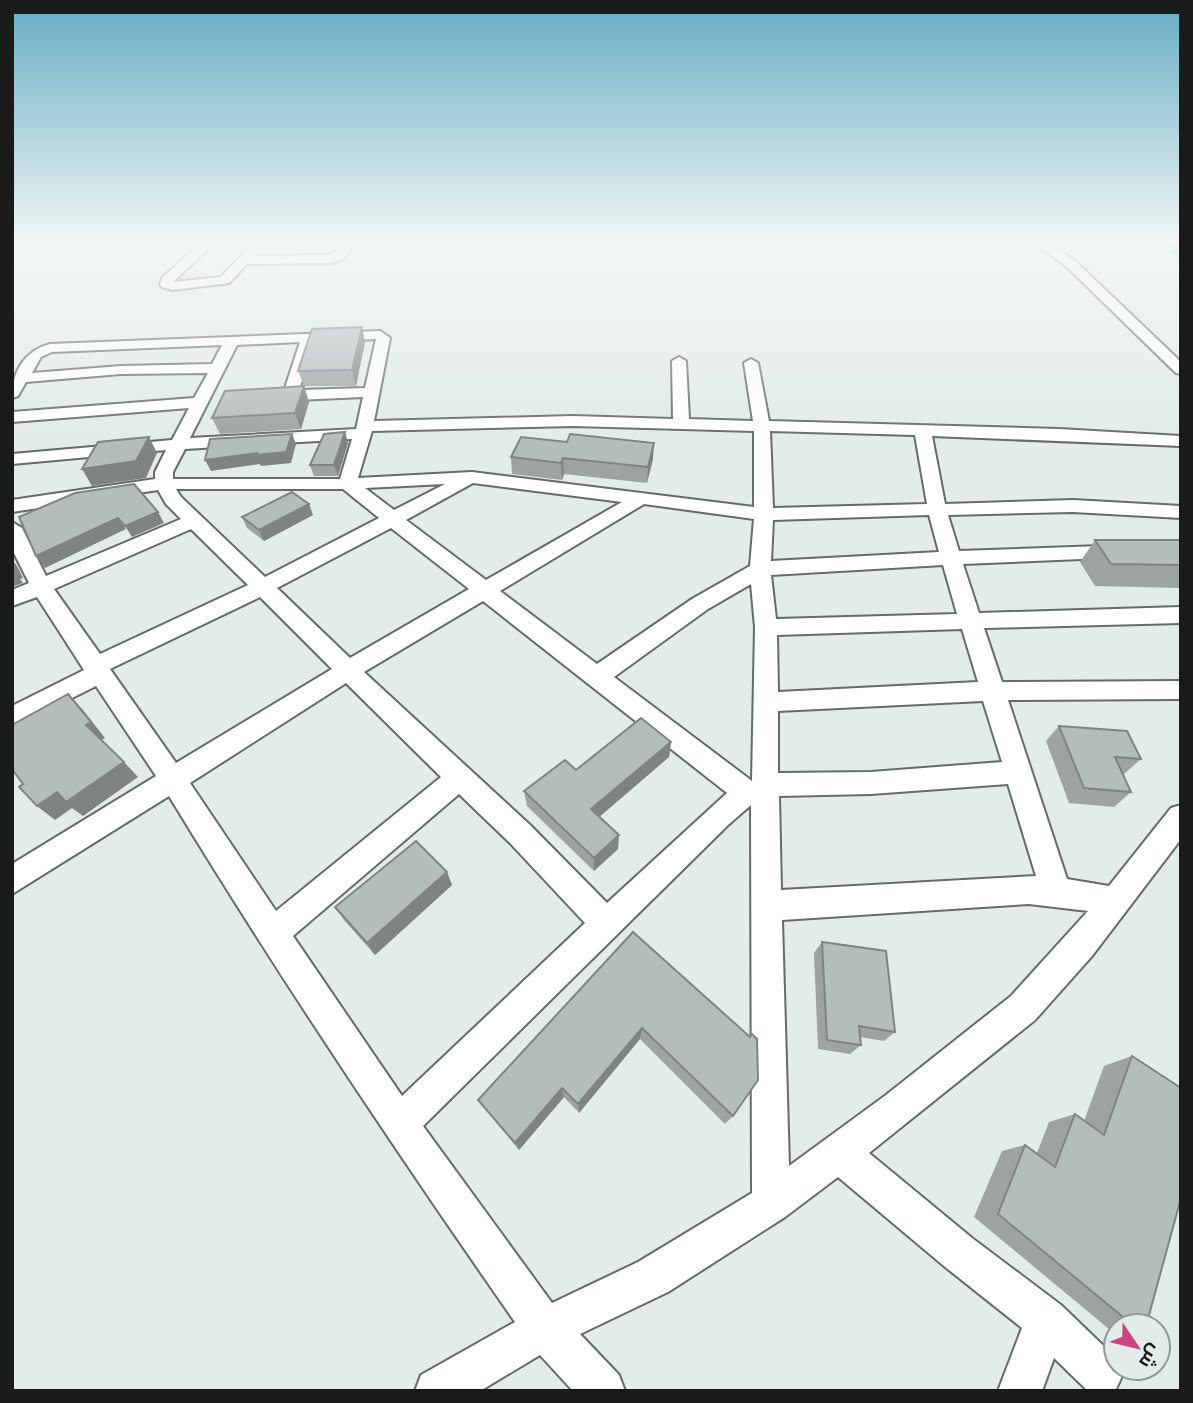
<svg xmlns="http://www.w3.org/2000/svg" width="1193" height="1403" font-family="'Exo 2',Cairo,sans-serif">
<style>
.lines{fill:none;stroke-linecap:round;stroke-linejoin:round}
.river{fill:#41a08c;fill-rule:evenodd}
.minor-casing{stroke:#646b69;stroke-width:4}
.minor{fill:#fff;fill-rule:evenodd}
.wall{fill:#9ca3a1}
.shaded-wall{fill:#7f8483}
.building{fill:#b5bdbb;stroke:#7f8483;stroke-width:2}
</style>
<rect width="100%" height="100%" fill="#e3ece9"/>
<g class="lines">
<path class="river" d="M1158,244h23v14l-7,-2z"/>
<defs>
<g id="minor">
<path d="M200,244h13l-40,38 48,-5 32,-33h12l-11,12 77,-1 12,-11h12l-12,15 -12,4 -84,1 -18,19 -56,7 -11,-3 -2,-3 3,-7z"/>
<path d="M1036,244h14l24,16 107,102v12l-5,-1 -110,-107z"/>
<path d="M380,331l10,7 -16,83 199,-5 100,3 -1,-58 7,-4 7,4 3,58 64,2 -9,-58 7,-4 7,4 11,58 290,8 122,7v10l-249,-10 13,68 128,-4 108,6v12l-108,-6 -125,3 11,36 170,-6 52,2v13l-52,-3 -166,7 16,49 202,-6v16l-197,5 18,54 179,-1v18l-173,1 59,179 42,7 62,-78 10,-3v34l-89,117 -57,64 -166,133 103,85 89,67 55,53v10h4l3,6 -7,15h-30l-32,-31 -12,33h-44l24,-63 -78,-62 -106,-89 -53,40 -117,75 -88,42 39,41 6,16h-52l-33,-36 -60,36h-65l6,-16 94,-53c-120,-172 -237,-347 -346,-526l-157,98v-30l144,-88 -60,-90 -84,42v-22l72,-36 -47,-73 -25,9v-16l17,-7 -17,-34v-27l10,6 24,48 135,-57 -15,-15 -8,-14 -146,22v-12l143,-21v-7l11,-22 -154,14v-10l160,-14 17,-32 -177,14v-10l182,-14 14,-25 -87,1 -95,8 -8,14 -6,2c0,-26 12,-47 38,-54zM376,339l-11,49 -66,2 15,-48zM300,342l-16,49 -15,2 -2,3 8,5 88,-4 -7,32 -166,9 47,-93zM222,345l-10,19 -91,2 -89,7 9,-16 11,-5zM573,426l181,5v76l-282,-35 -114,6 14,-47zM770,431l145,4 12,69 -154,4zM352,439l-12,40h-167v-7l12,-23zM473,483l149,19 -136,78 -80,-60zM445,484l-51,26 -29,-22zM176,489h167l36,29 -114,59 -84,-80zM644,504l110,15 -4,47 -58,33 -95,65 -97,-73zM929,515l10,37 -168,9 2,-41zM391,528l78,61 -119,69 -73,-70zM191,529l57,56 -148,69 -46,-65zM943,565l14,49 -181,5 -5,-44zM751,584l4,43 -3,154 -138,-104 94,-68zM260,597l72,72 -156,94 -66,-94zM483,601l244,192 -120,110 -77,-78 -166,-153zM962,629l16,53 -200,10 -1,-57zM346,683l95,94 -165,134 -86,-128zM983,701l19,61 -131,10 -93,1v-62zM1008,784l28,92 -255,14 -2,-94 92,-2zM459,794l51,49 75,80 -183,173 -109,-160zM751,805l1,388 -114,69 -86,41 -129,-177 305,-301zM1029,904l59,7 -77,85 -125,99 -97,71 -7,-246z"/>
</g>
</defs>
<use href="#minor" class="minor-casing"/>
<use href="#minor" class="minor"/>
</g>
<g class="wall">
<path d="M365,342l-9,44h-52l-6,-15z"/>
<path d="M304,386l5,16 -8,27 -81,5 -8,-16z"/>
<path d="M348,443l-10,33h-24l-4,-11z"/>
<path d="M511,457l142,2 -6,24 -83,-9 -2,6 -50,-6z"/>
<path d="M313,515l-49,26 -17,-13 -5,-11z"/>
<path d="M1095,540h86v48l-86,-2 -15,-24z"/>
<path d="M1059,726l82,33 -17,15h-2l9,18 -17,15 -45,-4 -23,-62z"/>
<path d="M671,742l-2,15 -70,60 19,32 -24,22 -67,-65 -3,-15 52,-21z"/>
<path d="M447,872l5,13 -77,70 -31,-35 -9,-13z"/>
<path d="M633,932l100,184 -8,8 -85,-85 -61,74 -15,-16 -45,53 -41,-50z"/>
<path d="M822,942l73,90 -11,9 -24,-4 1,8 -11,9 -32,-5 -4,-96z"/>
<path d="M1132,1056l14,270h-30v4l-7,-1 -135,-112 28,-66 23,-6 12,8 12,-31 26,-8 9,7 20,-55z"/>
</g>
<g class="shaded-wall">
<path d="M362,327l3,15 -9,44 -4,-16z"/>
<path d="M304,386l5,16 -8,27 -6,-16z"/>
<path d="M345,432l3,11 -10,33 -4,-11z"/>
<path d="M292,434l4,10 -5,19 -30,3 -1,-2 -49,7 -6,-11 52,-7z"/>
<path d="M149,437l8,16 -11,25 -54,8 -10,-17z"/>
<path d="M654,443l-1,16 -6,24 1,-16z"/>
<path d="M563,458l1,16 -2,6 -1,-17z"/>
<path d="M309,504l4,11 -49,26 -5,-11z"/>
<path d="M158,512l6,11 -32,14 -7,-11z"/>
<path d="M118,518l8,11 -81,39 -9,-12z"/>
<path d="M12,560l5,6 6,12 -3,1 3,4 -11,4z"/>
<path d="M68,694l15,16 22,28 -4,2 -15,-15z"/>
<path d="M671,742l-2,15 -78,67v-15z"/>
<path d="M124,762l14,15 -55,39 -11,-8 -17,12 -18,-14 20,-14z"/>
<path d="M619,835l-1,14 -24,22v-13z"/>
<path d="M447,872l5,13 -77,70 -8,-12z"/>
<path d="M642,1028l-2,11 -61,74 -1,-9z"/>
<path d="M562,1088l2,9 -45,53 -4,-7z"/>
</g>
<g class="building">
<path d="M362,327l-10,43 -54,1 14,-42z"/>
<path d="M304,386l-9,27 -83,5 13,-27z"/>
<path d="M345,432l-11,33h-24l14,-31z"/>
<path d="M292,434l-6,18 -30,3 1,-2 -52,7 5,-21z"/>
<path d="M570,434l84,9 -6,24 -85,-9 -2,5 -50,-6 10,-20 46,5z"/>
<path d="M149,437l-13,24 -54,8 16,-27z"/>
<path d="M134,484l24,28 -33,14 -7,-8 -82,38 -17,-39 56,-24z"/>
<path d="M292,492l17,12 -50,26 -17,-13z"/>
<path d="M1095,540h86v25l-70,-1z"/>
<path d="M68,694l23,28 -5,3 38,37 -58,40 -9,-10 -20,14 -18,-19 4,-3 -11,-15v-44z"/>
<path d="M641,718l30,24 -80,67 28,26 -25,23 -70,-67 41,-31 11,10z"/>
<path d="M1059,726l68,5 14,28 -26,-2 16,35 -47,-4z"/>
<path d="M416,841l31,31 -80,71 -32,-36z"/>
<path d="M633,932l117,105 2,-3 5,5 1,41 -25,36 -91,-88 -64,76 -16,-16 -47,55 -37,-43z"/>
<path d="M822,942l64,9 9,81 -36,-6 2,19 -34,-5z"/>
<path d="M1132,1056l49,32v110l-35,128h-12l-136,-112 27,-69 30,22 20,-53 29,21z"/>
</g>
<linearGradient id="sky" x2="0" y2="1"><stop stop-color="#65acc3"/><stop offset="0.55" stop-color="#f2f6f5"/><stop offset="1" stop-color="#f2f6f5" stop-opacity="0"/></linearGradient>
<rect width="1193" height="441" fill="url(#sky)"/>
<rect width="1193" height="1403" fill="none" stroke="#181b1a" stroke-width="28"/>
<g transform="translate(1137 1347) rotate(125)"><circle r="33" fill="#e3ece9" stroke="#929896" stroke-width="2"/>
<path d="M0-5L12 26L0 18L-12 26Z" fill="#cc437f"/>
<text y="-10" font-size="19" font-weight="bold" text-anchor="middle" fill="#181b1a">ش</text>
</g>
</svg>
